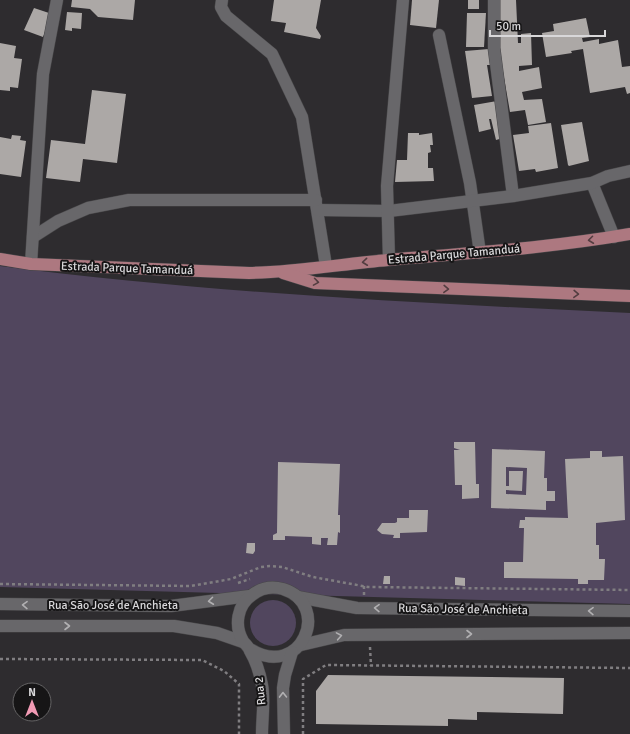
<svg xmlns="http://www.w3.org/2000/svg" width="630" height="734" font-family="Signika,sans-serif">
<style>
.green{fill:#51465e}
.building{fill:#aca8a6;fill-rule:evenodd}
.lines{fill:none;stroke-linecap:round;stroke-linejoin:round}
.minor-casing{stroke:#484749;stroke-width:13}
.major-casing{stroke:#484749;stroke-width:13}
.path{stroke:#807e81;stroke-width:2.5;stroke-dasharray:3 3;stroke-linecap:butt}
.minor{stroke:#68676a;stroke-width:12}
.major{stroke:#ad7880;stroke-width:12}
.oneway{stroke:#523d40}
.oneway2{stroke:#b1b0b2}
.labels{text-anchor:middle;stroke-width:4;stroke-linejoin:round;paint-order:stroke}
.street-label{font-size:12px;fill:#d8d7d9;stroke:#161516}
</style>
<rect width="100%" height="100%" fill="#2e2c2f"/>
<g class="green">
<path d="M0,266c209,27 420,37 630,47v291l-630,-17z"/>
<circle cx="273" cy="623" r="23"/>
</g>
<g class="building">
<path d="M72,0h63l-2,20 -35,-3 -8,-8 -19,-2z"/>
<path d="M274,0h47l-5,28 5,8 -1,3 -36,-7 2,-9 -15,-2z"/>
<path d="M412,0h27l-3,28 -26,-3z"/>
<rect x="468" y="0" width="11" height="9"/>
<path d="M498,0h18l2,43h3v-9l10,-1 1,32 -13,1v5l20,-4 3,21 -20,4 2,8 18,-1 4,23 -18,3 -3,-15 -15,2 -11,-63z"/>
<path d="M34,8l18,6 -9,23 -19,-7z"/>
<path d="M67,12l15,1 -1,16 -9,-1v3l-7,-1z"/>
<path d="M467,13h19l-2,34h-18z"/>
<path d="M586,18l4,19 -8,1 1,4 16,-3v5l19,-4 4,27 8,-1v27l-3,1 -2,-7 -35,6 -7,-44 -12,2 1,2 -26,4 -4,-24 12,-2 -1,-7z"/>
<path d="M0,43l16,3 -2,12 8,1 -4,29 -8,-1v4l-10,-1z"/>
<path d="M489,49l2,16h-4l5,31 -20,2 -7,-47z"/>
<path d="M92,90l34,4 -9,69 -34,-4 -3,23 -34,-4 5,-38 34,4z"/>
<path d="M497,101l6,37 -7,2 -5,-21h-2l2,10 -12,3 -5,-27z"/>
<path d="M582,122l7,39 -20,5 -1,-1 -7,-40z"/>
<path d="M551,123l7,45 -22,4 -1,-3 -16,2 -6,-36 16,-2 -1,-7z"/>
<path d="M408,133h11v2l13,-2 1,12h-3l1,7 -3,1v15h5l1,13 -39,1 2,-22h10z"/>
<path d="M12,135l9,1 -1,4 6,1 -5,36 -21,-3v-37l11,2z"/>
<path d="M454,442h21l1,42h3v14l-17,1v-14h-7l-1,-35h6l-6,-2z"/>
<path d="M492,449l53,2 -1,27h3v13h8v10h-9v9l-55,-2zM506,467l21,1 -1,27 -20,-1v-4l16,1 1,-20h-14v15h-3z"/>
<path d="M590,451h12v6l21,-1 2,64 -29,3v22h3v14h6l-1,21h-16v4h-10v-5l-74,-1v-16h19l1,-34h-5l1,-8h5v-3l43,1 -3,-59 25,-1z"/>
<path d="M278,462l62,2 -2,51h2v18l-2,-1 -1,13h-10l1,-7h-7v7l-9,-1v-7l-27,-1v4h-12v-5l4,-2z"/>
<path d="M409,510h19l-1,22 -27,1v5h-7l1,-3 -12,-1 -5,-4 5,-7h13l2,-1v-4h12z"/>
<path d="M247,543h8v8l-2,3 -7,-1z"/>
<path d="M384,576h6v8h-7z"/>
<path d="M455,577l10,1v8l-10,-1z"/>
<path d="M328,675l236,3 -1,36 -86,-2v8l-29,-1v7l-132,-2v-33z"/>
</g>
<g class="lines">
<defs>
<g id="minor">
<path d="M222,0l-1,7 5,9 46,38 30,63 24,149"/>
<path d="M494,0v48l19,148"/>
<path d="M439,35l31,148 10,70"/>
<path d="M592,183l22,54"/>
<path d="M318,210l71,1 124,-15 79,-13 16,-7 22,-5"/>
<path d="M33,237l25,-16 30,-13 41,-8h187"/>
<path d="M389,260l-2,-74 16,-186"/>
<path d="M31,264l12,-190 14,-74"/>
<path d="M298,597l59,11 273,3"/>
<path d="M0,604l171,2 78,-10"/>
<path d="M0,626h174l43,7 26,9"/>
<path d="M301,645l43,-10 286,-2"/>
<path d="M250,649c51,32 83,-44 33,-60 -11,-3 -22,-1 -31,6 -15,10 -18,31 -9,46 2,3 6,6 7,10 6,10 10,23 12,34 3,15 0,33 0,49"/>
<path d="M284,734l-1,-46 2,-13 7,-23"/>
</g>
<g id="major">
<path d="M0,259l31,5 218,9c47,-1 93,-9 139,-13 81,-7 162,-12 242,-26"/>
<path d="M283,273l32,10 315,13"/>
</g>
</defs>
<use href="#minor" class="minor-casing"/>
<use href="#major" class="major-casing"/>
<g class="path">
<path d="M238,583l12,-4"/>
<path d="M0,584l191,2 40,-7 30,-12 9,-1 12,1 31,10 55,10 262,3"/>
<path d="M364,586v9"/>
<path d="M370,647l1,19"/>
<path d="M0,659l202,1 22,11 15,13v50"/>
<path d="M303,734v-55l23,-14 304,3"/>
</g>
<use href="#minor" class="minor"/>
<use href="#major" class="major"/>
</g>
<defs><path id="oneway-chevron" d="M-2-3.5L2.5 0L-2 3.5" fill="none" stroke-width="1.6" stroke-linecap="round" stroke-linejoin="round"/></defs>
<g class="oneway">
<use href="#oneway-chevron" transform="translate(591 240) rotate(173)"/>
<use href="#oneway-chevron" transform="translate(365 262) rotate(174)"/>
<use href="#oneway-chevron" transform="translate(316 282) rotate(9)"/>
<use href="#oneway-chevron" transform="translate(446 289) rotate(2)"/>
<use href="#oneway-chevron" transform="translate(576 294) rotate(2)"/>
</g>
<g class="oneway2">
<use href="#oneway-chevron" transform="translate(211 601) rotate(173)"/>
<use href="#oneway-chevron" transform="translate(25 605) rotate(-179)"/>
<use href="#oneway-chevron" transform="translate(377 608) rotate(-179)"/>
<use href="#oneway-chevron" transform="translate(591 611) rotate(-179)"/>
<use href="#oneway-chevron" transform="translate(67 626)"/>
<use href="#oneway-chevron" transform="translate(469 634)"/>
<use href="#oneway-chevron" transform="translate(339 636) rotate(-10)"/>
<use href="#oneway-chevron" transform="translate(283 695) rotate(-91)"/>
</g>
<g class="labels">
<g class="street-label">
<text transform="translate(454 254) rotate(-5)" y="4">Estrada Parque Tamanduá</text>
<text transform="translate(127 268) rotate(2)" y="4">Estrada Parque Tamanduá</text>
<text x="113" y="609">Rua São José de Anchieta</text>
<text transform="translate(463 609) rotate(1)" y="4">Rua São José de Anchieta</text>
<text transform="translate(260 691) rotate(-96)" y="4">Rua 2</text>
</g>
</g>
<g transform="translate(32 702)"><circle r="19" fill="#161516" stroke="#646364"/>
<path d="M0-3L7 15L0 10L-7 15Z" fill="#f19ab4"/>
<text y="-6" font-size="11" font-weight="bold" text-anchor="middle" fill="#d8d7d9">N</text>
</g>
<path d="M490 30v6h115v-6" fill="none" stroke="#d8d7d9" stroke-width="2"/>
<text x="496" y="30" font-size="12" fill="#d8d7d9" stroke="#161516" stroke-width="3" paint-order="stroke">50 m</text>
</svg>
